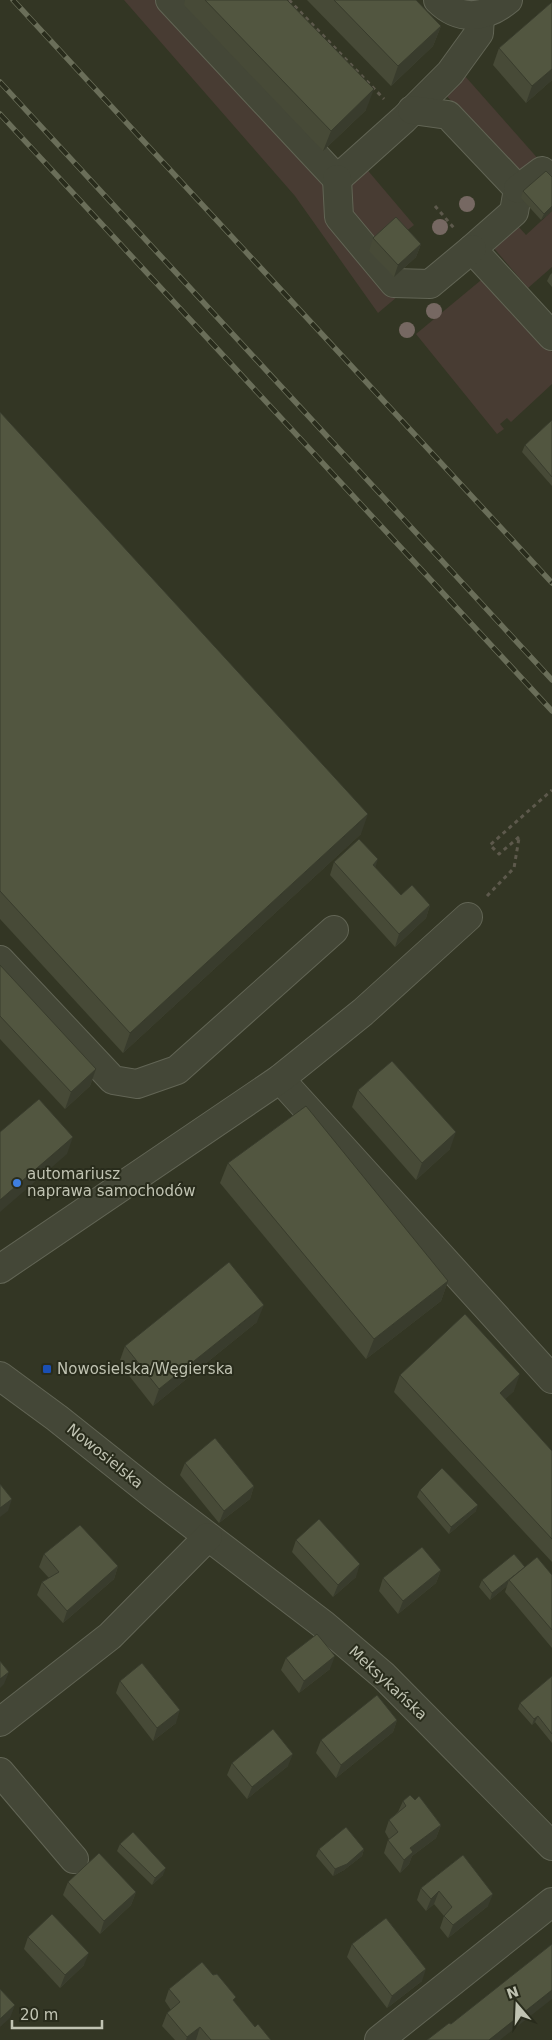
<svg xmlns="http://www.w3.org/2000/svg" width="552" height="2040" font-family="'DejaVu Sans',sans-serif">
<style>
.green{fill:#483c33}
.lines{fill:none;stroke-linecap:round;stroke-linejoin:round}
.minor-casing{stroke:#626555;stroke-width:30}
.path{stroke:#5d594c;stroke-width:3;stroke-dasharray:4 4;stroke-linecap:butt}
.minor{stroke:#444737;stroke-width:28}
.rail-casing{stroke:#6a6e59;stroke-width:5.5}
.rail{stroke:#292c1c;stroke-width:4;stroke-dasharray:11;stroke-linecap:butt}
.tree{fill:#766862}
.wall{fill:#474a37}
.shaded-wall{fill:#393c2d}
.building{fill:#525640;stroke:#393c2d}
.shop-dot{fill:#3f7fe0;stroke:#292c1c;stroke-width:2}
.transit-dot{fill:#1a4fb4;stroke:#292c1c;stroke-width:2}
.labels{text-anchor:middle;stroke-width:4;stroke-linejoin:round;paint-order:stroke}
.poi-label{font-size:15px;fill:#c0c3b2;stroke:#292c1c;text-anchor:start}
.street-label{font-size:15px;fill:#c0c3b2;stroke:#292c1c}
</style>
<rect width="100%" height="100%" fill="#333624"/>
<g class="green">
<path d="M124,0h34l169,184 70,113 -19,16 -83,-117z"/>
<path d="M464,75l76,86 -20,18 -76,-86z"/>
<path d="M364,166l50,59 -14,11 -10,-12 -22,19 -24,-28v-32z"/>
<path d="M552,211v56l-24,21 -36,-42 25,-21 9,10z"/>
<path d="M486,276l66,76v32l-41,38 -4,-4 -7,6 4,5 -7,5 -81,-100z"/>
</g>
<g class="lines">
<defs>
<g id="minor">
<path d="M170,0l167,179 67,-60 46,-46 29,-40 1,-18"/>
<path d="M438,0c22,22 48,18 70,0"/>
<path d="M412,110l36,5 70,74 -4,23 -42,37 80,87"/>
<path d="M337,179l2,38 55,66 36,1 42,-35"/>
<path d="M518,189l24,-18 10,10"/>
<path d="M0,960l113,120 24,4 40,-14 157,-140"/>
<path d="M280,1079l272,300"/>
<path d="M0,1269l280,-190 83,-67 105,-95"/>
<path d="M0,1376l57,42 98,78 169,129 60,51 168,170"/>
<path d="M0,1722l110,-86 98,-99"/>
<path d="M0,1772l74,87"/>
<path d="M379,2040l173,-138"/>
</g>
</defs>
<use href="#minor" class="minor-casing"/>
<g class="path">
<path d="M289,0l95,99"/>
<path d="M435,206l19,22"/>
<path d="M519,837l-20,17 -9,-9 62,-55"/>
<path d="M487,896l27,-28 5,-30"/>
</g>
<use href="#minor" class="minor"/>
<defs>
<g id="rail">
<path d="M13,0l539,583"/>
<path d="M0,82l552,598"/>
<path d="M0,114l552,597"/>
</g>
</defs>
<use href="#rail" class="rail-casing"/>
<use href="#rail" class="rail"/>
</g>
<g class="tree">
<circle cx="467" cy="204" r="8"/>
<circle cx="440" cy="227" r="8"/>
<circle cx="434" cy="311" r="8"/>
<circle cx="407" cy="330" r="8"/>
</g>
<g class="wall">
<path d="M185,0h102l79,110 -43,41 -139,-146z"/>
<path d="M307,0h109l25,26 -8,20 -42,40z"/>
<path d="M552,2v78l-26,23 -33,-38 6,-17z"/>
<path d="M523,191l29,20 -11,9 -20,-22z"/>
<path d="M373,238l48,6 -5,13 -22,20 -25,-26z"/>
<path d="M552,273v14l-5,-6 3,-6z"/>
<path d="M0,412l361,422 -238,219 -123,-134z"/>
<path d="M552,420v66l-30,-34 3,-7z"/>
<path d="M334,862l41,6 26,27 29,10 -4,13 -31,29 -65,-72z"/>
<path d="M0,965l96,104 -6,17 -25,23 -65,-70z"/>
<path d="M358,1090l92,59 -34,31 -64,-73z"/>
<path d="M228,1163l220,118 -7,20 -75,58 -146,-176z"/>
<path d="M257,1322l-104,84 -34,-43 6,-17z"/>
<path d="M400,1375l114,16 -9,8 47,52v111l-158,-170z"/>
<path d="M185,1463l69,23 -4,13 -31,24 -39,-48z"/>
<path d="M420,1490l56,21 -27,23 -32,-37z"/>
<path d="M296,1540l60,37 -23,20 -41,-45z"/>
<path d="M44,1554l74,12 -4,13 -51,44 -26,-28 5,-13 7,-4 -10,-11z"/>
<path d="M525,1567l27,8v73l-47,-56 2,-6 -17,14 -11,-13 3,-7z"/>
<path d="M441,1570l-5,13 -38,31 -19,-23 4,-13z"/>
<path d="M286,1658l44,11 -31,24 -18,-23z"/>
<path d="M552,1676v67l-17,-21 -3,3 -14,-16 2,-6z"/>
<path d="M120,1681l56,42 -23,18 -37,-48z"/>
<path d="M397,1720l-4,12 -57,46 -20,-25 5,-13z"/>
<path d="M232,1763l56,3 -41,33 -20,-24z"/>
<path d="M415,1800l26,25 -5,13 -24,18 -3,8 -9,9 -16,-20 4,-13 1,-1 -4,-7 4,-12 9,-8 5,-11z"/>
<path d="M120,1844l43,31 -11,10 -35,-34z"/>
<path d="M319,1849h45l-2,7 -18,14 -11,6 -17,-20z"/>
<path d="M463,1855l25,51 -40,32 -8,-10 4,-12 -10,-12 -8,7 -9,-11 4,-12z"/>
<path d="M68,1882l68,10 -5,13 -31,29 -37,-39z"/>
<path d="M28,1937l56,28 -24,23 -36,-39z"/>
<path d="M352,1944l70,37 -35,27 -40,-51z"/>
<path d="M169,1989l65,13 21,25 16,13h-96l-13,-14 5,-13 4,-3 -6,-9z"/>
</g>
<g class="shaded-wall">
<path d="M441,26l-8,20 -42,40 7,-20z"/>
<path d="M552,69v11l-26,23 6,-17z"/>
<path d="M374,89l-8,21 -43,41 8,-20z"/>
<path d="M552,206v5l-11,9 3,-6z"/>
<path d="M421,244l-5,13 -22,20 4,-12z"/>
<path d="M368,814l-7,20 -238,219 7,-20z"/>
<path d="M378,859l-4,13 -1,-7z"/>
<path d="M430,905l-4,13 -31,29 4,-13z"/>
<path d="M96,1069l-6,17 -25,23 6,-17z"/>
<path d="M456,1132l-6,17 -34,31 6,-17z"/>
<path d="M73,1137l-6,17 -67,58v-12z"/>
<path d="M448,1281l-7,20 -75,58 8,-20z"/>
<path d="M264,1305l-7,17 -104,84 6,-17z"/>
<path d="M520,1374l-6,17 -20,19 6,-17z"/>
<path d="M254,1486l-4,13 -31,24 5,-12z"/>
<path d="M12,1499l-4,12 -8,6v-9z"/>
<path d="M478,1505l-2,6 -27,23 2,-7z"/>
<path d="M360,1564l-4,13 -23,20 5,-12z"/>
<path d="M118,1566l-4,13 -51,44 4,-12z"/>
<path d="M441,1570l-5,13 -38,31 5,-13z"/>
<path d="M509,1580l-2,6 -17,14 2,-7z"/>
<path d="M335,1656l-5,13 -31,24 5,-12z"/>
<path d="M9,1672l-5,12 -4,4v-9z"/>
<path d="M180,1710l-4,13 -23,18 4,-13z"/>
<path d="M538,1716l-3,6 -3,3 2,-6z"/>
<path d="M397,1720l-4,12 -57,46 5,-13z"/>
<path d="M293,1754l-5,12 -41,33 5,-12z"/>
<path d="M441,1825l-5,13 -24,18 -3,8 -9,9 4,-13 6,-12z"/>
<path d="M364,1849l-2,7 -18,14 -11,6 2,-7z"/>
<path d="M166,1868l-3,7 -11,10 3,-7z"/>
<path d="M439,1891l-5,13 -8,7 5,-12z"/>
<path d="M136,1892l-5,13 -31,29 4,-13z"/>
<path d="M493,1894l-5,12 -40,32 5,-13z"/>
<path d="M89,1953l-5,12 -24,23 5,-13z"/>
<path d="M426,1969l-4,12 -35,27 5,-12z"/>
<path d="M552,1990v9l-52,41h-11z"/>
<path d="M15,2005l-5,13 -10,9v-8z"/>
<path d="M200,2027l-4,13h-10l1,-3z"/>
</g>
<g class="building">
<path d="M205,0h82l87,89 -43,42z"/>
<path d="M334,0h82l25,26 -43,40z"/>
<path d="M552,2v67l-20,17 -33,-38z"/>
<path d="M546,171l6,6v29l-8,8 -21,-23z"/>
<path d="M396,217l25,27 -23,21 -25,-27z"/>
<path d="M0,412l368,402 -238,219 -130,-142z"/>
<path d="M552,420v57l-27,-32z"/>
<path d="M359,839l19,20 -5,6 28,30 11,-10 18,20 -31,29 -65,-72z"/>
<path d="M0,965l96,104 -25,23 -71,-76z"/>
<path d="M392,1061l64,71 -34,31 -64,-73z"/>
<path d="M39,1099l34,38 -73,63v-68z"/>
<path d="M306,1106l142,175 -74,58 -146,-176z"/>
<path d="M229,1262l35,43 -105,84 -34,-43z"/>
<path d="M465,1314l55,60 -20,19 52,58v88l-152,-164z"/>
<path d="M215,1438l39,48 -30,25 -39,-48z"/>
<path d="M442,1468l36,37 -27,22 -31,-37z"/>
<path d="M0,1484l12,15 -12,9z"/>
<path d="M319,1519l41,45 -22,21 -42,-45z"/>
<path d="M80,1525l38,41 -51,45 -25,-29 17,-10 -15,-18z"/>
<path d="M422,1547l19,23 -38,31 -20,-23z"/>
<path d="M514,1554l11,13 -33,26 -10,-13z"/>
<path d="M537,1557l15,18v55l-43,-50z"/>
<path d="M317,1634l18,22 -31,25 -18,-23z"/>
<path d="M0,1661l9,11 -9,7z"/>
<path d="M142,1663l38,47 -23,18 -37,-47z"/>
<path d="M552,1676v58l-14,-18 -4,3 -14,-16z"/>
<path d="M377,1695l20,25 -56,45 -20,-25z"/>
<path d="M273,1729l20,25 -41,33 -20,-24z"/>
<path d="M410,1795l5,5 4,-4 22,29 -31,23 3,4 -9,8 -16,-20 10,-8 -9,-12 17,-14 -3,-5z"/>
<path d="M346,1827l18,22 -17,15 -12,5 -16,-20z"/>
<path d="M133,1832l33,36 -11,10 -35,-34z"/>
<path d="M99,1853l37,39 -32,29 -36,-39z"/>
<path d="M463,1855l30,39 -40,31 -9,-9 8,-9 -13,-16 -8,8 -10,-11z"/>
<path d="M52,1914l37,39 -24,22 -37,-38z"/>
<path d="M386,1918l40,51 -34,27 -40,-52z"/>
<path d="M552,1944v46l-63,50h-62l22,-17 2,1z"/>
<path d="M202,1962l11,13 4,-1 19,23 -3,3 22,27 3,-3 13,16h-60l-11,-13 -13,10 -20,-24 13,-11 -11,-13z"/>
<path d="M0,1989l15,16 -15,14z"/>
</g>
<circle class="shop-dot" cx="17" cy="1183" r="5"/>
<rect class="transit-dot" x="42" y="1364" width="10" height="10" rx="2.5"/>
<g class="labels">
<g class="poi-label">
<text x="27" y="1179">automariusz<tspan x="27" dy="17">naprawa samochodów</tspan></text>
<text x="57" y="1374">Nowosielska/Węgierska</text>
</g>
<g class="street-label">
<text transform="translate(105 1456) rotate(39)" y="5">Nowosielska</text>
<text transform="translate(388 1683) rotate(43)" y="5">Meksykańska</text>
</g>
</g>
<g transform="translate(517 2005) rotate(341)" stroke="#292c1c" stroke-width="4" paint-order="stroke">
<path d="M0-4L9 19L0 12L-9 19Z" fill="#c0c3b2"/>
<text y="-8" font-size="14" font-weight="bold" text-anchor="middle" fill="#c0c3b2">N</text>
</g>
<path d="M12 2020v8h90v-8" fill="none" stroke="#c0c3b2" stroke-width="2.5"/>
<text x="20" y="2020" font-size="15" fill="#c0c3b2" stroke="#292c1c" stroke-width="4" paint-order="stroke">20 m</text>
</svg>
